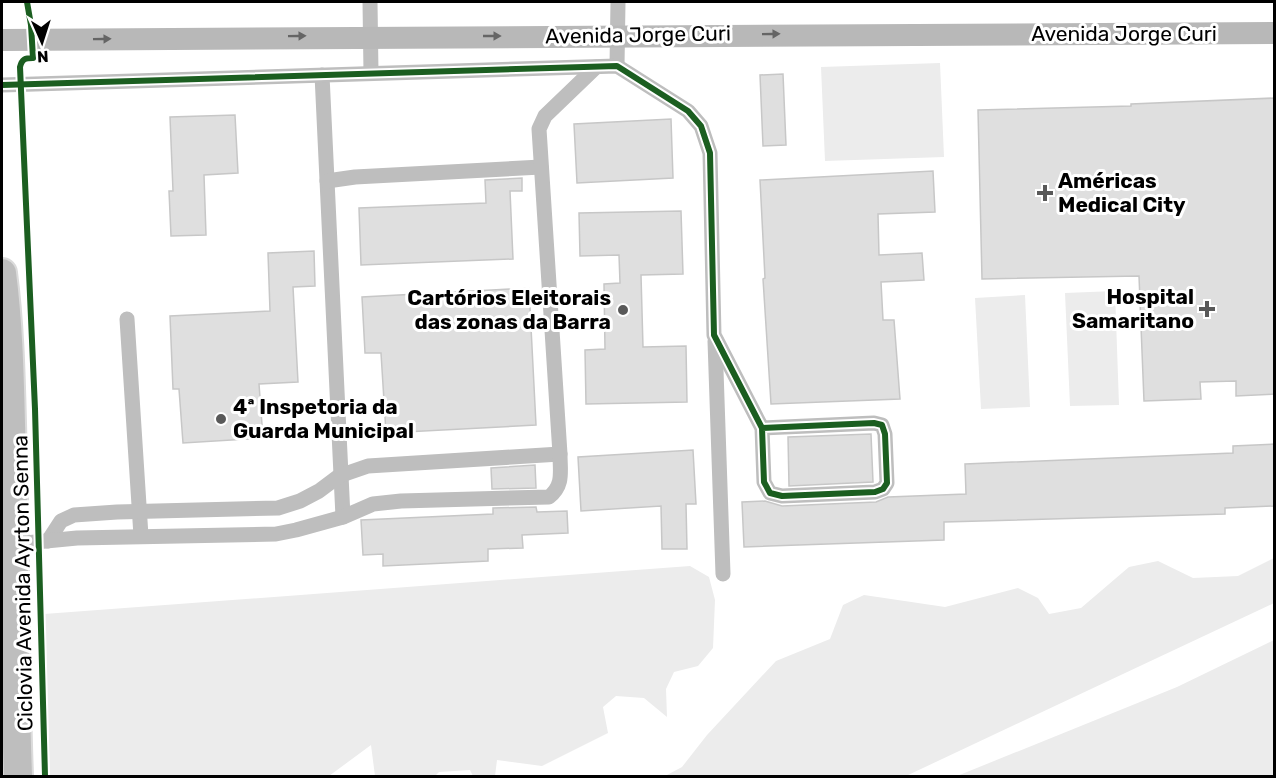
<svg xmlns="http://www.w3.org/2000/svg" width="1276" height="778" font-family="Rubik,sans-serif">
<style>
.green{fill:#ececec}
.building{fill:#dfdfdf;stroke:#c7c7c7;stroke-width:1.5}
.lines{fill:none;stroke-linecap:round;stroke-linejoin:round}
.highway-casing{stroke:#dbdbdb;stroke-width:32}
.street{stroke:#bebebe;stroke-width:15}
.secondary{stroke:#b8b8b8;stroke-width:22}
.highway{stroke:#bebebe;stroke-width:28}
.cycleway-casing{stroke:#fff;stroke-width:10}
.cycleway{stroke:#1b5e20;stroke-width:6}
.oneway{fill:#656565}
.poi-dot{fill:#595959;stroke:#fff;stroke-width:2}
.labels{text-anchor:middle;stroke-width:6;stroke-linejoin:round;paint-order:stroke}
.street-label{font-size:21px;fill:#000;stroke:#fff}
.poi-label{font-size:21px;font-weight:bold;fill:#000;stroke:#fff;text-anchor:start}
</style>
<rect width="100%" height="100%" fill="#fff"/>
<g class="green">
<path d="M940,63l4,94 -119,4 -4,-94z"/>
<path d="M1115,291l4,114 -49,1 -5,-113z"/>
<path d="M1025,295l5,112 -49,2 -6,-111z"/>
<path d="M1274,558v45l-368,173h-241l17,-9 25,-32 69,-74 54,-22 13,-34 21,-10 81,12 73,-19 20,10 11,16 32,-6 48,-41 29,-6 35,17 45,-2z"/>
<path d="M690,566l19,11 6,23 -2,48 -15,18 -24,6 -8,17 1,28 -23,-19 -28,-2 -13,11 5,26 -66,33 -45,-6 -2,16h-22l-3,-6 -31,2 -4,4h-60l-4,-31 -42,31h-279l-6,-162z"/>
<path d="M1274,640v136h-317l220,-89z"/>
</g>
<g class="building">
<path d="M783,74l3,71 -23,1 -3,-71z"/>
<path d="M1275,98v296l-39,2v-15l-36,1 1,17 -57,2 -5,-125 -157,3 -4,-169 153,-4v-2z"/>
<path d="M235,115l3,58 -34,2 2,60 -35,1 -2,-45h4l-3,-74z"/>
<path d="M671,119l2,59 -96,5 -3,-59z"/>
<path d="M933,171l2,41 -57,2 1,41 43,-2 2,27 -43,2 2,38h11l6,79 -129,5 -8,-125 2,-1 -5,-98z"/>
<path d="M522,178v13h-12l3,68 -152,6 -2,-57 127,-5 -1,-23z"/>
<path d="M681,211l2,63 -42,1 2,72 43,-1 1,56 -101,2 -1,-54 20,-1 -1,-65 16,-1 -1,-28 -39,1 -1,-43z"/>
<path d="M314,251l1,35 -22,1 5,95 -39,2 4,54 -80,5 -4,-54h-6l-3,-73 100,-5 -2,-58z"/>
<path d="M529,288l7,137 -150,8 -5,-80h-16l-3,-56z"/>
<path d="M871,434l2,48 -84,4 -1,-49z"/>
<path d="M1275,444v62l-50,2v6l-281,8v18l-200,7 -2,-45 23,-1 17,5 94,-4 12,-5 78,-3 -1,-30 268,-11v-7z"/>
<path d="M693,450l3,54h-10l1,45h-25l-1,-43 -80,5 -3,-54z"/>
<path d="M535,465l1,23 -44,1 -1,-21z"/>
<path d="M536,507l1,5 30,-1 1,22 -46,2 1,13 -35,1v12l-105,5v-12l-20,1 -2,-35 132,-6v-6z"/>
</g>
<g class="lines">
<defs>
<path id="highway" d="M2,273c8,61 8,124 10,186 3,106 2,212 6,317"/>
</defs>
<use href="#highway" class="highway-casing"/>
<g class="street">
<path d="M370,2l1,71"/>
<path d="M617,66l1,-64"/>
<path d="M322,75l21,442"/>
<path d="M2,85l615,-19 71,45 13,15 9,27 4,182 48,93 2,54 6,11 12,3 93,-4 8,-3 4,-6 -2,-49 -3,-9 -8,-2 -112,5"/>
<path d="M327,181l28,-4 186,-10"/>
<path d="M127,319l14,217"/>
<path d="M715,341l8,233"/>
<path d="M48,541l13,-20 13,-6 43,-3 161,-4 22,-7 19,-10 20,-15 29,-10 192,-12"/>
<path d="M15,544l62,-6 199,-4 20,-4 47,-13 30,-13 28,-3 148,-4c15,-12 11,-25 11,-43l-21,-325 6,-13 51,-49"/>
</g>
<path class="secondary" d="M2,40c424,-5 848,-6 1272,-7"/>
<use href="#highway" class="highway"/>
<defs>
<g id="cycleway">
<path d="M27,2l4,23 2,33c-8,0 -11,1 -13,9l15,342 10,367"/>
<path d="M2,85l615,-19 71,45 13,15 9,27 4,182 48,93 2,54 6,11 12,3 93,-4 8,-3 4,-6 -2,-49 -3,-9 -8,-2 -112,5"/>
</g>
</defs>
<use href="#cycleway" class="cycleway-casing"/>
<use href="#cycleway" class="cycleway"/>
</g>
<defs><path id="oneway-solid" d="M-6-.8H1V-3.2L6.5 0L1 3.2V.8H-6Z" transform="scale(1.5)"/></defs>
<g class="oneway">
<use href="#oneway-solid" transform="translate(771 34) rotate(-1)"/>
<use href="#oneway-solid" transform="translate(297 36) rotate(-1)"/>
<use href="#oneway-solid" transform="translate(492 36)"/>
<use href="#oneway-solid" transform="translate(102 39) rotate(-1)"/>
</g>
<g class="poi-dot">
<path d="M1042 184h6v6h6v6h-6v6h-6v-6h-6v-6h6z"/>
<path d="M1204 300h6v6h6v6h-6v6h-6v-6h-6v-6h6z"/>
<circle cx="623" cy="310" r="6"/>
<circle cx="221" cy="419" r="6"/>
</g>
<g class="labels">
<g class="street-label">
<text x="1124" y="41">Avenida Jorge Curi</text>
<text transform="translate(638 35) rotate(-1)" y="7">Avenida Jorge Curi</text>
<text transform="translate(23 583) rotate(-91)" y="7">Ciclovia Avenida Ayrton Senna</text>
</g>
<g class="poi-label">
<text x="1058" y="188">Américas<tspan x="1058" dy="24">Medical City</tspan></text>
<text x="1194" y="304" text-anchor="end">Hospital<tspan x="1194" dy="24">Samaritano</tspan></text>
<text x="611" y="305" text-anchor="end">Cartórios Eleitorais<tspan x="611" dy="24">das zonas da Barra</tspan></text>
<text x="233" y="414">4ª Inspetoria da<tspan x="233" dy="24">Guarda Municipal</tspan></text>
</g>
</g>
<rect width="1276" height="778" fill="none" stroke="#000000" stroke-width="6"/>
<g transform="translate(42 42) rotate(177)" stroke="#ffffff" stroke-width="4.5" paint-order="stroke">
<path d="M0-4.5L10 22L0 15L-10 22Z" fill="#000000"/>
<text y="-9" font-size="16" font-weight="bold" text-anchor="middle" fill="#000000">N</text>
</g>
</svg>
